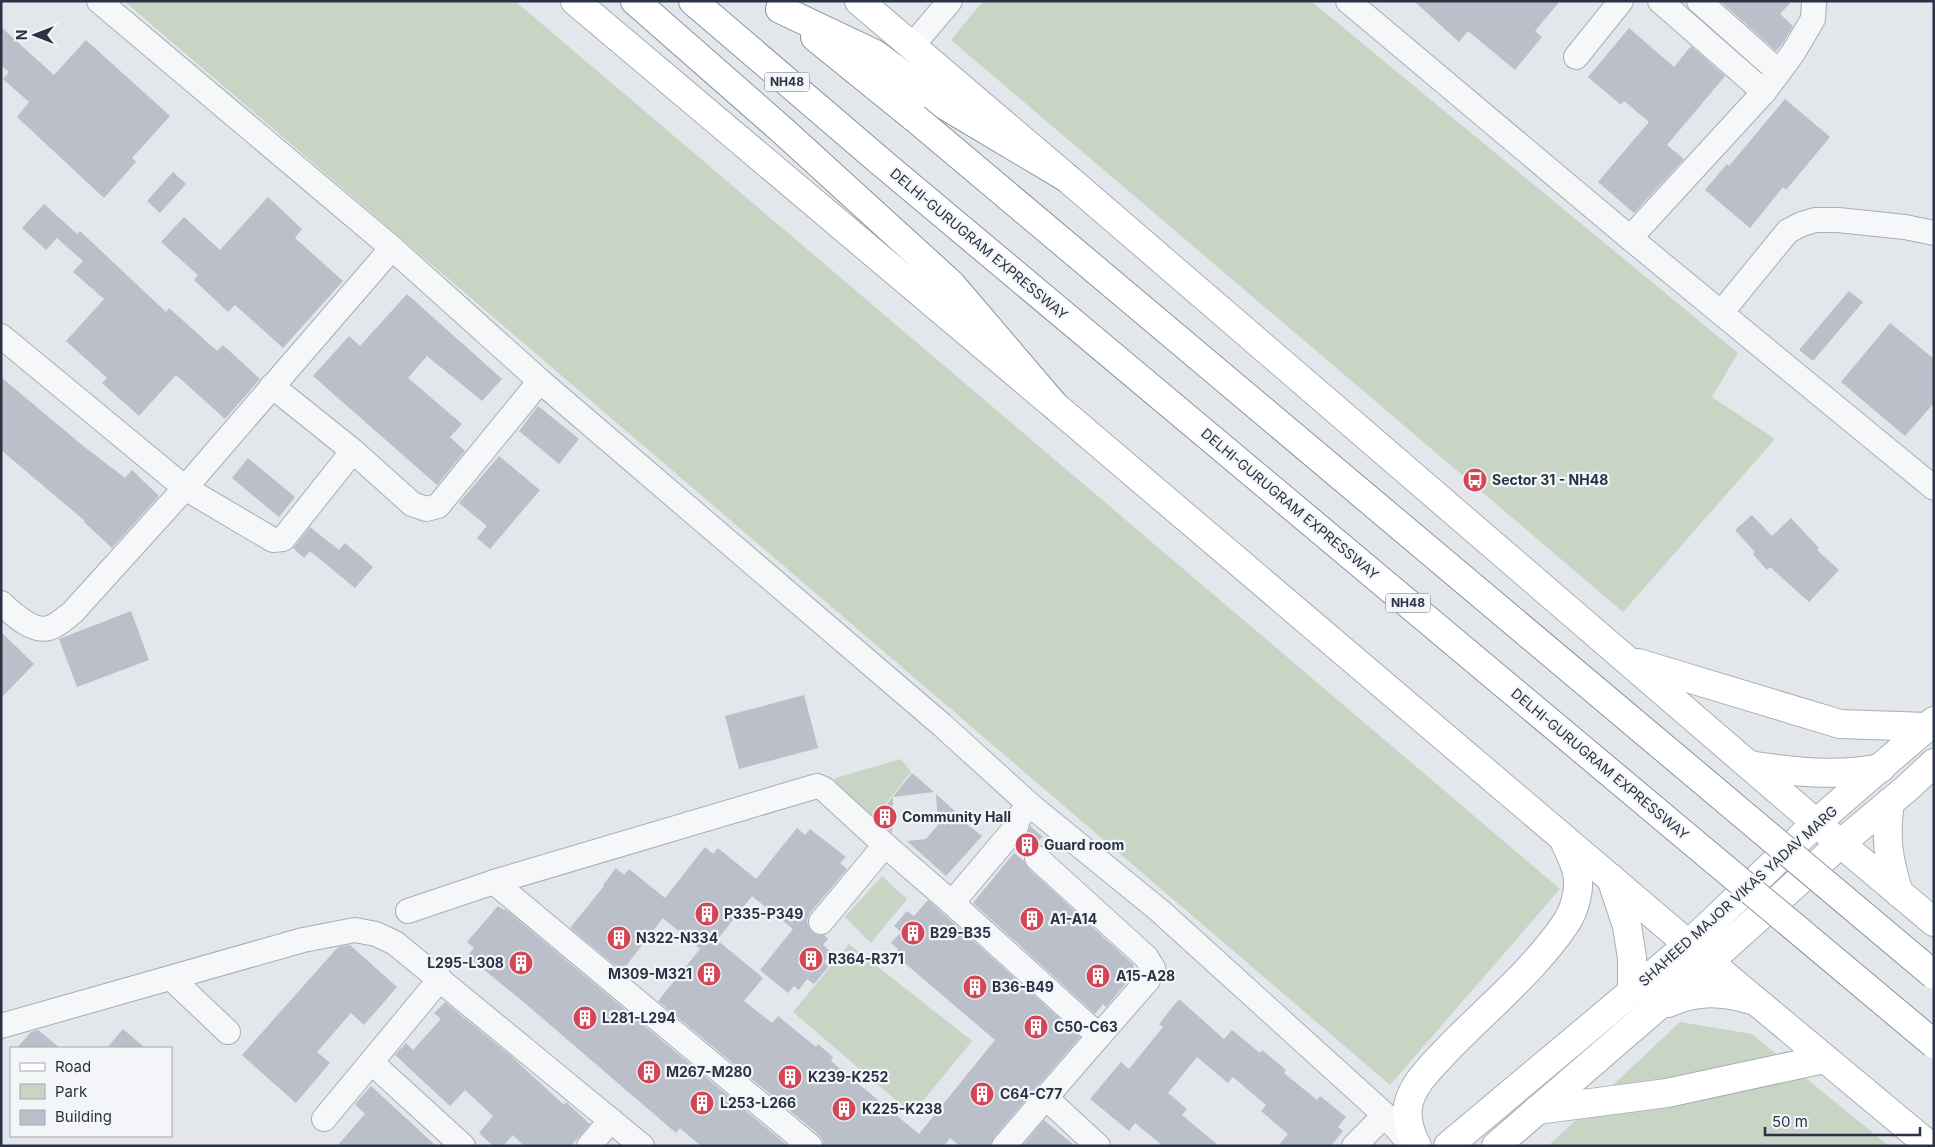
<svg xmlns="http://www.w3.org/2000/svg" width="1935" height="1147" font-family="Inter,sans-serif">
<style>
.green{fill:#c8d5c4}
.building{fill:#babfc9}
.lines{fill:none;stroke-linecap:round;stroke-linejoin:round}
.street-casing{stroke:#a8adb6;stroke-width:26}
.secondary-casing{stroke:#a8adb6;stroke-width:30}
.highway-casing{stroke:#8a93a3;stroke-width:30}
.street{stroke:#f6f7f9;stroke-width:24}
.secondary{stroke:#fff;stroke-width:28}
.highway{stroke:#fff;stroke-width:28}
.highway-bridge-casing{stroke:#8a93a3;stroke-width:30;stroke-linecap:butt}
.highway-bridge{stroke:#fff;stroke-width:28}
.labels{text-anchor:middle;stroke-width:4.5;stroke-linejoin:round;paint-order:stroke}
.shield{fill:#f3f5f8;stroke:#666d7a;stroke-width:1}
.shield-label{font-size:12px;font-weight:bold;fill:#2a3344}
.street-label{font-size:14px;fill:#2a3344;stroke:#f3f5f8}
.poi-label{font-size:14px;font-weight:bold;fill:#2a3344;stroke:#f3f5f8;text-anchor:start}
</style>
<rect width="100%" height="100%" fill="#e3e6eb"/>
<g class="green">
<path d="M124,1h391l1045,888 -170,196z"/>
<path d="M983,1h328l427,352 -26,44 63,42 -152,173 -672,-572z"/>
<path d="M901,759l10,13 -38,48 -41,-36 3,-6z"/>
<path d="M882,876l25,23 -36,44 -26,-26z"/>
<path d="M849,944l123,97 -60,73 -119,-102z"/>
<path d="M1680,1022l72,12 137,112h-341z"/>
</g>
<g class="building">
<path d="M1414,1h146l-25,30 7,6 -27,33 -47,-39 -9,11z"/>
<path d="M1720,1h72l-12,13 13,12 -10,17 -7,8z"/>
<path d="M1,27l53,48 32,-35 84,76 -38,42 4,4 -32,36 -87,-81 12,-15 -26,-23 6,-7 -8,-7z"/>
<path d="M1629,28l45,39 17,-21 34,30 -58,69 17,14 -50,54 -36,-31 51,-60 -25,-21 -3,4 -33,-28z"/>
<path d="M1785,99l45,38 -44,53 -3,-3 -33,41 -45,-38 22,-26 2,2z"/>
<path d="M173,172l13,12 -26,29 -13,-12z"/>
<path d="M268,197l34,32 -7,9 48,43 -60,67 -48,-43 -7,7 -34,-32 4,-5 -37,-33 23,-25 36,33z"/>
<path d="M44,204l33,30 3,-3 86,81 3,-4 48,43 6,-6 37,34 -35,40 -49,-44 -37,41 -37,-33 5,-5 -41,-37 38,-42 -31,-27 10,-11 -26,-23 -11,12 -24,-22z"/>
<path d="M1849,291l14,11 -50,59 -14,-11z"/>
<path d="M407,294l95,85 -20,22 -55,-45 -19,22 54,46 -12,13 15,14 -28,34 -124,-109 36,-40 11,10z"/>
<path d="M1890,323l44,36v44l-29,33 -64,-54z"/>
<path d="M1,377l81,68 43,33 7,-8 27,26 -47,52 -28,-26 1,-1 -84,-71z"/>
<path d="M538,406l41,33 -20,25 -40,-33z"/>
<path d="M499,456l41,34 -50,59 -13,-11 10,-12 -28,-23z"/>
<path d="M248,458l47,39 -16,20 -47,-39z"/>
<path d="M1752,515l20,21 19,-18 28,30 -2,2 22,20 -30,32 -39,-35 -3,3 -14,-16 2,-2 -20,-22z"/>
<path d="M310,527l29,23 6,-7 28,24 -18,21 -45,-37 -6,7 -11,-10z"/>
<path d="M131,611l18,49 -72,27 -18,-48z"/>
<path d="M1,632l33,32 -33,34z"/>
<path d="M804,695l14,53 -79,21 -14,-53z"/>
<path d="M912,773l22,19 -41,5 -1,36 -16,-15z"/>
<path d="M936,794l21,19 -2,2 27,21 -36,40 -39,-35 19,-2 12,-14z"/>
<path d="M1030,826l13,11 -17,14 -7,-7 8,-9z"/>
<path d="M797,828l8,7 5,-6 36,28 -6,6 7,6 -37,44 -3,7 1,6 4,6 6,3h6l4,4 -5,6 7,6 -2,3 1,2 -5,6 5,4 -15,18 -7,-5 -8,11 -5,-4 -6,7 -28,-23 33,-41 -41,-33 -35,44 46,38 -19,23 28,22 6,-7 38,31 2,-3 15,13 -2,4 88,73 76,-94 -101,-86 4,-5 -7,-6 10,-11 -7,-6 13,-15 7,5 14,-16 152,137 -86,100 -3,9h-31l-10,-8 -6,8h-121v-5l-4,-6 -161,-134 42,-52 -37,-31 -41,53 -52,-43 34,-42 -1,-1 13,-17 8,7 5,-6 36,29 40,-51 8,7 5,-6 38,31z"/>
<path d="M1014,853l10,8 4,7 106,97 -1,2 4,3 -31,37 -3,-3 -8,10 -122,-111z"/>
<path d="M498,906l6,4 1,-1 283,237h-87l-21,-18 -4,5 -156,-134 -53,-43 7,-8 -7,-6z"/>
<path d="M350,945l47,42 -33,38 -13,-12 -34,39 13,11 -34,40 -54,-48 96,-108z"/>
<path d="M1179,999l45,40 8,-9 28,23 2,-3 24,20 -2,3 33,27 3,-4 26,21 -8,10 5,4 -12,15h-53l10,-12 -27,-23 5,-6 -33,-28 -5,6 -31,-26 -29,36 19,16 -5,6 37,31h-56l-28,-23 -6,8 -39,-32 31,-37 8,7 34,-42 -4,-3z"/>
<path d="M445,1002l67,55 52,48 2,-3 24,22 -19,22h-47l-11,-11 -10,11h-10l-14,-13 14,-17 -28,-26 -15,16 -55,-51 11,-12 7,7 28,-31 -7,-6z"/>
<path d="M123,1029l22,19h-38z"/>
<path d="M38,1030l22,18h-43l14,-16z"/>
<path d="M371,1086l37,34 28,26h-99l28,-32 -10,-10z"/>
<path d="M1044,1120l31,26h-53z"/>
</g>
<g class="lines">
<defs>
<g id="street">
<path d="M99,1l293,247 148,133 402,344 88,80 130,106 225,204 27,31"/>
<path d="M1348,1l282,237 304,250"/>
<path d="M1660,1l104,91"/>
<path d="M1699,1l80,71"/>
<path d="M912,46l38,-45"/>
<path d="M1576,57l45,-56"/>
<path d="M1630,238l134,-146 29,-39 20,-34 1,-18"/>
<path d="M1721,313l67,-82 14,-7 13,-4h23l67,7 29,6"/>
<path d="M1,336l184,152 88,52 10,-1 70,-88"/>
<path d="M272,386l81,65 59,53 14,5 12,-3 102,-125"/>
<path d="M1,603c11,10 31,30 48,25 8,-2 16,-10 23,-15l113,-125 207,-240"/>
<path d="M1037,858l109,99 7,11 -5,12 -49,56"/>
<path d="M952,903l64,-76 2,-9 12,-13"/>
<path d="M408,911l86,-29"/>
<path d="M821,922l64,-77"/>
<path d="M171,978l57,54"/>
<path d="M1,1026l302,-86 52,-10 21,4 19,9 247,203"/>
<path d="M371,1062l92,84"/>
<path d="M1046,1098l52,48"/>
<path d="M324,1119l116,-140"/>
<path d="M589,1146l22,-26"/>
<path d="M810,1146l-316,-264 323,-96 7,3 61,56 67,58 147,133 -95,110"/>
<path d="M1354,1146l31,-31"/>
</g>
<g id="secondary">
<path d="M575,1l480,405 654,556 221,184"/>
<path d="M859,1l208,177 749,645 118,99"/>
<path d="M1638,663l202,61 87,3"/>
<path d="M1749,765c46,7 86,12 132,3"/>
<path d="M1890,802c-5,36 -2,57 9,91"/>
<path d="M1611,878l16,48 5,32v33"/>
<path d="M1668,1003c29,-13 53,-12 84,-3"/>
<path d="M1537,1110l130,-17 157,-34"/>
<path d="M1417,1146c-7,-13 -11,-25 -9,-40 4,-21 22,-38 36,-53 41,-43 89,-81 122,-130 8,-12 13,-30 12,-44 -1,-14 -9,-27 -14,-39"/>
<path d="M1448,1146l241,-202 127,-121 118,-102"/>
<path d="M1496,1146l213,-184 131,-118 66,-55 28,-26"/>
</g>
<g id="highway">
<path d="M635,1l147,129 169,154 104,122"/>
<path d="M693,1l188,161"/>
<path d="M780,9l95,45 66,49 126,75"/>
<path d="M815,37l100,81"/>
</g>
</defs>
<use href="#street" class="street-casing"/>
<use href="#secondary" class="secondary-casing"/>
<use href="#highway" class="highway-casing"/>
<use href="#street" class="street"/>
<use href="#secondary" class="secondary"/>
<use href="#highway" class="highway"/>
<defs>
<g id="highway-bridge">
<path d="M915,118l1019,857"/>
<path d="M881,162l1053,882"/>
</g>
</defs>
<use href="#highway-bridge" class="highway-bridge-casing"/>
<use href="#highway-bridge" class="highway-bridge"/>
</g>
<defs>
<symbol id="bus-disc" viewBox="-11 -11 22 22"><circle r="9.5" fill="#d34656" stroke="#f3f5f8"/><path d="M-5-6H5V4H4V6H2V4H-2V6H-4V4H-5ZM-3.5-4V0h7V-4ZM-3.5 1.2v1.5H-2V1.2ZM2 1.2v1.5H3.5V1.2Z" fill="#fff"/></symbol>
<symbol id="building-disc" viewBox="-11 -11 22 22"><circle r="9.5" fill="#d34656" stroke="#f3f5f8"/><path d="M-4-6H4V6H1V3H-1V6H-4ZM-2.5-4.3h1.7v1.8h-1.7ZM.8-4.3h1.7v1.8H.8ZM-2.5-1h1.7V.8h-1.7ZM.8-1h1.7V.8H.8Z" fill="#fff"/></symbol>
</defs>
<g fill-rule="evenodd">
<use href="#bus-disc" x="1461" y="466" width="28" height="28"/>
<use href="#building-disc" x="871" y="803" width="28" height="28"/>
<use href="#building-disc" x="1013" y="831" width="28" height="28"/>
<use href="#building-disc" x="693" y="900" width="28" height="28"/>
<use href="#building-disc" x="1018" y="905" width="28" height="28"/>
<use href="#building-disc" x="899" y="919" width="28" height="28"/>
<use href="#building-disc" x="605" y="924" width="28" height="28"/>
<use href="#building-disc" x="797" y="945" width="28" height="28"/>
<use href="#building-disc" x="507" y="949" width="28" height="28"/>
<use href="#building-disc" x="695" y="960" width="28" height="28"/>
<use href="#building-disc" x="1084" y="962" width="28" height="28"/>
<use href="#building-disc" x="961" y="973" width="28" height="28"/>
<use href="#building-disc" x="571" y="1004" width="28" height="28"/>
<use href="#building-disc" x="1022" y="1013" width="28" height="28"/>
<use href="#building-disc" x="635" y="1058" width="28" height="28"/>
<use href="#building-disc" x="776" y="1063" width="28" height="28"/>
<use href="#building-disc" x="968" y="1080" width="28" height="28"/>
<use href="#building-disc" x="688" y="1089" width="28" height="28"/>
<use href="#building-disc" x="830" y="1095" width="28" height="28"/>
</g>
<g class="labels">
<g class="shield">
<rect x="764.5" y="72.5" width="45" height="19" rx="4"/>
<rect x="1385.5" y="593.5" width="45" height="19" rx="4"/>
</g>
<g class="shield-label">
<text x="787" y="86">NH48</text>
<text x="1408" y="607">NH48</text>
</g>
<g class="street-label">
<text transform="translate(979 244) rotate(40)" y="5">DELHI-GURUGRAM EXPRESSWAY</text>
<text transform="translate(1290 504) rotate(40)" y="5">DELHI-GURUGRAM EXPRESSWAY</text>
<text transform="translate(1600 764) rotate(40)" y="5">DELHI-GURUGRAM EXPRESSWAY</text>
<text transform="translate(1738 896) rotate(-42)" y="5">SHAHEED MAJOR VIKAS YADAV MARG</text>
</g>
<g class="poi-label">
<text x="1492" y="485">Sector 31 - NH48</text>
<text x="902" y="822">Community Hall</text>
<text x="1044" y="850">Guard room</text>
<text x="724" y="919">P335-P349</text>
<text x="1050" y="924">A1-A14</text>
<text x="930" y="938">B29-B35</text>
<text x="636" y="943">N322-N334</text>
<text x="828" y="964">R364-R371</text>
<text x="504" y="968" text-anchor="end">L295-L308</text>
<text x="692" y="979" text-anchor="end">M309-M321</text>
<text x="1116" y="981">A15-A28</text>
<text x="992" y="992">B36-B49</text>
<text x="602" y="1023">L281-L294</text>
<text x="1054" y="1032">C50-C63</text>
<text x="666" y="1077">M267-M280</text>
<text x="808" y="1082">K239-K252</text>
<text x="1000" y="1099">C64-C77</text>
<text x="720" y="1108">L253-L266</text>
<text x="862" y="1114">K225-K238</text>
</g>
</g>
<rect width="1935" height="1147" fill="none" stroke="#2a3344" stroke-width="5"/>
<rect x="10" y="1047" width="162" height="90" fill="#f3f5f8" stroke="#a3a7b0"/>
<rect x="20" y="1063" width="25" height="8" fill="#ffffff" stroke="#a3a7b0"/>
<text x="55" y="1072" font-size="15" fill="#2a3344">Road</text>
<rect x="20" y="1084" width="25" height="15" fill="#c8d5c4" stroke="#a3a7b0"/>
<text x="55" y="1097" font-size="15" fill="#2a3344">Park</text>
<rect x="20" y="1110" width="25" height="15" fill="#babfc9" stroke="#a3a7b0"/>
<text x="55" y="1122" font-size="15" fill="#2a3344">Building</text>
<g transform="translate(35 35) rotate(270)" stroke="#f3f5f8" stroke-width="4" paint-order="stroke">
<path d="M0-4L9 19L0 12L-9 19Z" fill="#2a3344"/>
<text y="-8" font-size="14" font-weight="bold" text-anchor="middle" fill="#2a3344">N</text>
</g>
<path d="M1765 1127v8h155v-8" fill="none" stroke="#2a3344" stroke-width="2.5"/>
<text x="1772" y="1127" font-size="15" fill="#2a3344" stroke="#f3f5f8" stroke-width="4" paint-order="stroke">50 m</text>
</svg>
